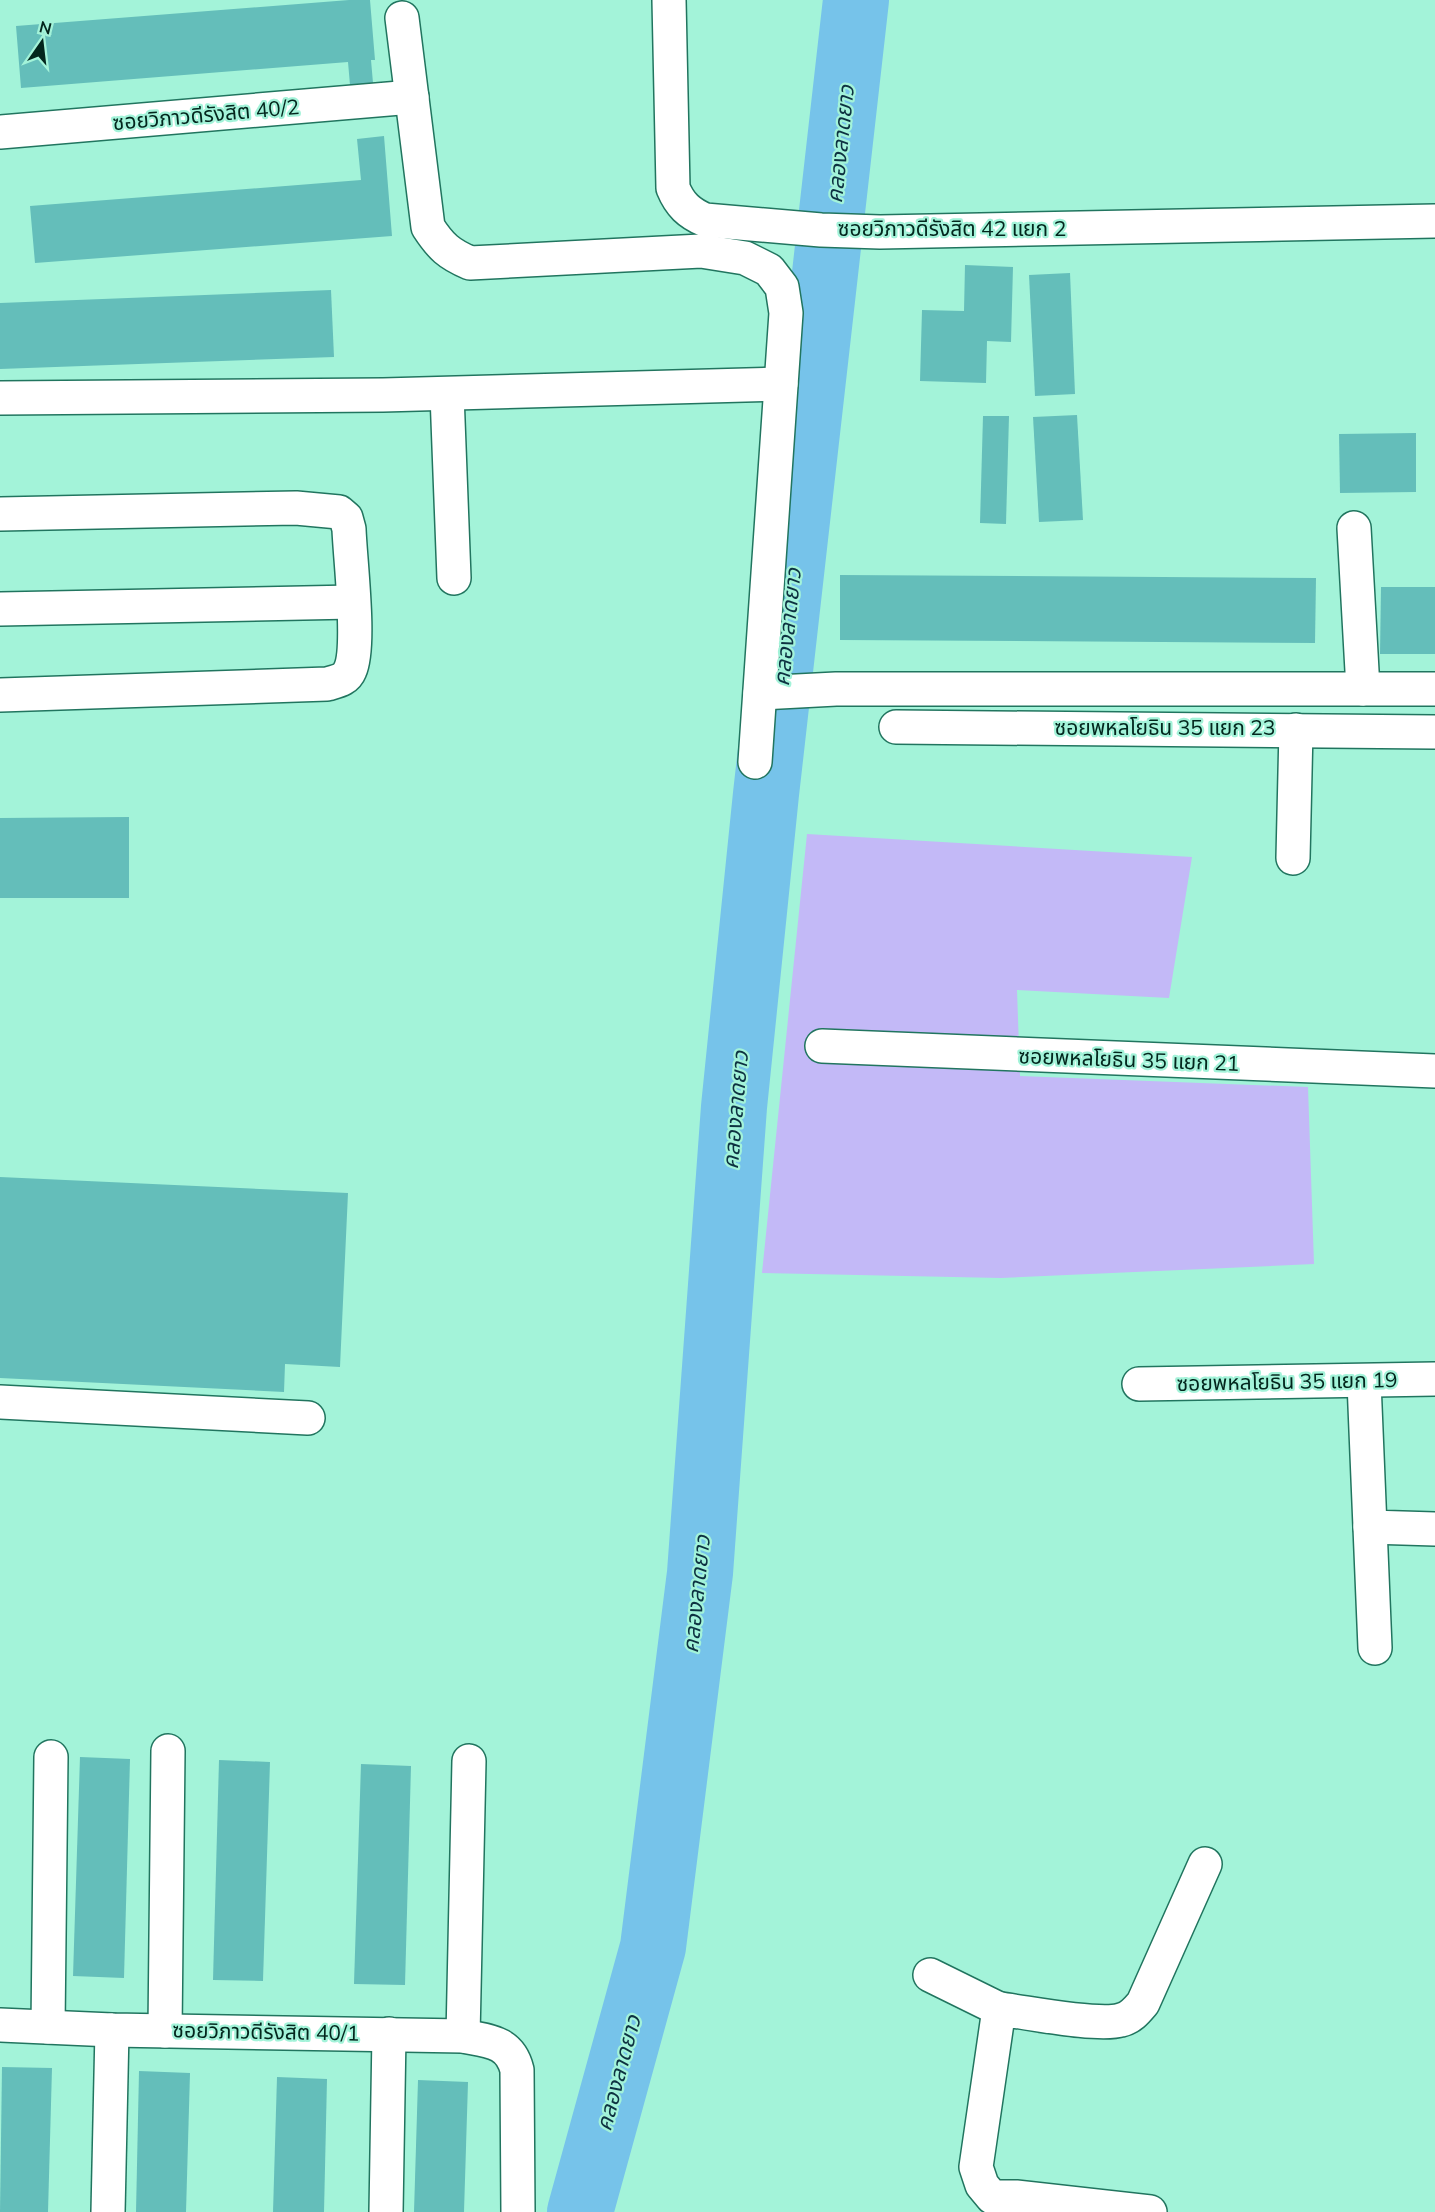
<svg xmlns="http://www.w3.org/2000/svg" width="1435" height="2212" font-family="Mulish,'Noto Sans Thai',sans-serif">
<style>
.green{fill:#c3b9f7}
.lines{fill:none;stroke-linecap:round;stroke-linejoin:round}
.river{stroke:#76c3ea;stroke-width:66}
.building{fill:#64beba}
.minor-casing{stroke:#21755f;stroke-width:36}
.minor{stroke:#fff;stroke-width:33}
.labels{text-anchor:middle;stroke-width:4.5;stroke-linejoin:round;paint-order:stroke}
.street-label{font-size:21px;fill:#03261d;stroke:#a3f3d9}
.water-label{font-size:22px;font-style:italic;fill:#0d3141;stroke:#a3f3d9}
</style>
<rect width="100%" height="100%" fill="#a3f3d9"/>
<path class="green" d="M807,834l385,23 -23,141 -152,-8 3,86 288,11 6,177 -313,14 -239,-5z"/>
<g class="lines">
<path class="river" d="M580,2212l73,-265 47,-374 34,-466 32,-313 90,-794"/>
</g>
<g class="building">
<path d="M349,0h21l5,60h-4l2,23 -23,2 -2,-23 -327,26 -5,-62z"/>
<path d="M384,136l8,100 -357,27 -5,-57 331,-26 -4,-41z"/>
<path d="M965,265l48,2 -2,75 -24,-1 -1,42 -66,-2 2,-71 42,1z"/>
<path d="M1070,273l5,121 -40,2 -6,-121z"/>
<path d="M331,290l3,67 -334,12v-66z"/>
<path d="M1077,415l6,105 -44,2 -6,-105z"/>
<path d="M983,416h26l-3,108 -26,-1z"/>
<path d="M1416,433v59l-76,1 -1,-59z"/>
<path d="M840,575l476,3 -1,65 -475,-3z"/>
<path d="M1381,587h54v67h-55z"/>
<path d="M129,817v81h-129v-80z"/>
<path d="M0,1177l348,16 -8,174 -55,-3 -1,28 -284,-14z"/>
<path d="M80,1757l50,2 -6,219 -51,-2z"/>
<path d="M219,1760l51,2 -7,219 -50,-1z"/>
<path d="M361,1764l50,2 -6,219 -51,-1z"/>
<path d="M2,2067l50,1 -4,144h-48z"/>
<path d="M139,2071l51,2 -4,139h-50z"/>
<path d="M277,2077l50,2 -3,133h-51z"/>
<path d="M418,2080l50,2 -4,130h-50z"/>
</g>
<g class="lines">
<defs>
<g id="minor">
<path d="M669,0l4,188c7,17 16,25 32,32l116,10 59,2 555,-11"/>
<path d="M402,18l26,209c13,20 21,27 42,36l231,-12 44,7 24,12 13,17 4,26 -31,449"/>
<path d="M0,132l412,-35"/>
<path d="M447,394l7,184"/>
<path d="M0,398l383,-3 398,-11"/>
<path d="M0,514l296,-6 43,4 7,6 3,11c1,30 12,117 1,141 -4,10 -13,11 -23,14l-327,11"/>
<path d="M1354,528l9,161"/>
<path d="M0,609l353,-7"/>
<path d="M760,693l76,-4h599"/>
<path d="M896,727l539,5"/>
<path d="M1293,858l3,-128"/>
<path d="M822,1046l613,25"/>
<path d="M1364,1382l6,145 65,2"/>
<path d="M1139,1384l296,-5"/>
<path d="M0,1402l308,16"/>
<path d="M1370,1527l5,121"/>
<path d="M930,1975l69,34"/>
<path d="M0,2025l112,5 351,6c25,5 47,5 54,34l1,142"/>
<path d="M48,2027l3,-270"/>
<path d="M165,2031l3,-280"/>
<path d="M463,2036l6,-275"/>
<path d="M108,2212l4,-182"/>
<path d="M386,2212l3,-178"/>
<path d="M1150,2212l-134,-15h-24l-10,-12 -6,-18 23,-158c27,3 99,18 122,11 10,-2 16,-10 22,-17l62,-139"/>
</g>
</defs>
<use href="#minor" class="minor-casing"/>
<use href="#minor" class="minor"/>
</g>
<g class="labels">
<g class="street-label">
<text transform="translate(206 115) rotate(-5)" y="7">ซอยวิภาวดีรังสิต 40/2</text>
<text x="952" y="236">ซอยวิภาวดีรังสิต 42 แยก 2</text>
<text x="1165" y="735">ซอยพหลโยธิน 35 แยก 23</text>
<text transform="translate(1129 1060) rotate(2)" y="7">ซอยพหลโยธิน 35 แยก 21</text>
<text transform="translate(1287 1382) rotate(-1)" y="7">ซอยพหลโยธิน 35 แยก 19</text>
<text transform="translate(266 2032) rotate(1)" y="7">ซอยวิภาวดีรังสิต 40/1</text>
</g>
<g class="water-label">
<text transform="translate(840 144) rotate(-84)" y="8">คลองลาดยาว</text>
<text transform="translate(787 627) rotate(-84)" y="8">คลองลาดยาว</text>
<text transform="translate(735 1110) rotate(-85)" y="8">คลองลาดยาว</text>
<text transform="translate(696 1594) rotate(-84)" y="8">คลองลาดยาว</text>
<text transform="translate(618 2073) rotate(-75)" y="8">คลองลาดยาว</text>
</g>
</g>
<g transform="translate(42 42) rotate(14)" stroke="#a3f3d9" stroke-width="4.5" paint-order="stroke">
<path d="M0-4.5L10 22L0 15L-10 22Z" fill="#03261d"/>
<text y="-9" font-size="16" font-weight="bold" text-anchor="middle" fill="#03261d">N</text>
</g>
</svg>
